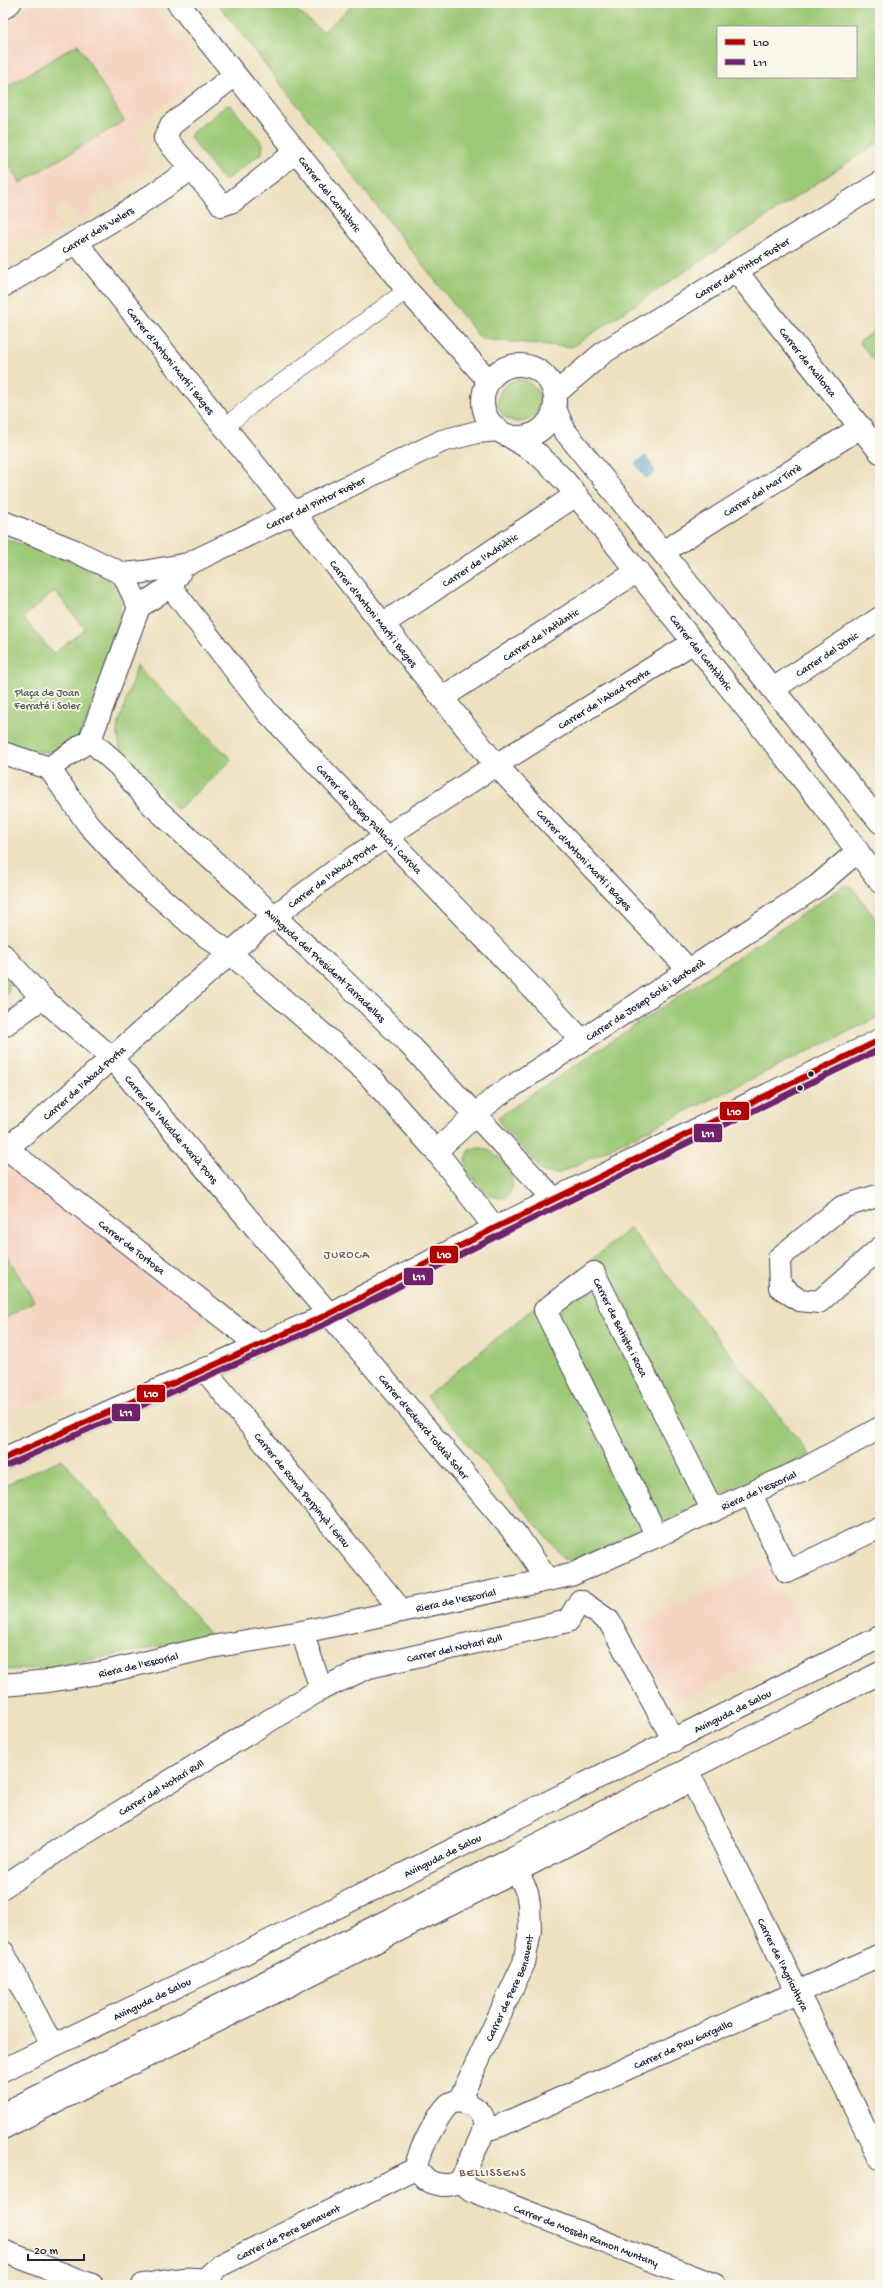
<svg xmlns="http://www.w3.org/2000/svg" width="883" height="2288" font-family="'Gochi Hand',sans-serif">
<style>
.built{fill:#f5d3c1}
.green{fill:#9dc977;stroke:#607659;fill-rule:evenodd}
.water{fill:#56a2cf;stroke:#3c6285}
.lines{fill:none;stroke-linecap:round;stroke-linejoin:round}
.pedestrian-casing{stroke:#403e4f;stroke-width:18}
.minor-casing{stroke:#403e4f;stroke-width:24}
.primary-casing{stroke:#403e4f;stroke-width:24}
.pedestrian{stroke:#fff;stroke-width:17}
.minor{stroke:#fff;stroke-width:22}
.primary{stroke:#fff;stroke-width:22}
.bus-1-casing{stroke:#fbf7ec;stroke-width:9}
.bus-2-casing{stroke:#fbf7ec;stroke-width:9}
.bus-1{stroke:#b50000;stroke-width:6}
.bus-2{stroke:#71206a;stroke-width:6}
.bus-dot{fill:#22223b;stroke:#fbf7ec;stroke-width:1.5}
.labels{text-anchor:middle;stroke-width:3.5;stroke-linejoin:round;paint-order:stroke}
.street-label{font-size:11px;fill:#22223b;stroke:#fbf7ec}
.park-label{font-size:11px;fill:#4d5c50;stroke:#fbf7ec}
.neighbourhood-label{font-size:12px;letter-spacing:1px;fill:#6d535a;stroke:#fbf7ec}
.line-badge{stroke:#fbf7ec;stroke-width:1.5}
.badge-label{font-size:11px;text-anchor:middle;font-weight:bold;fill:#fff}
</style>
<rect width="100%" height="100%" fill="#fbf7ec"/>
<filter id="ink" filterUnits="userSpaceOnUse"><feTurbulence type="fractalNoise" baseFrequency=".025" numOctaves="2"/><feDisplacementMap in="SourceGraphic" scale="8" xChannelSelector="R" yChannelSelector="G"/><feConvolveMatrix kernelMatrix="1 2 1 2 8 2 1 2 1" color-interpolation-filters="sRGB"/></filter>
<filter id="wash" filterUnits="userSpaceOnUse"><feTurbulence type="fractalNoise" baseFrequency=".012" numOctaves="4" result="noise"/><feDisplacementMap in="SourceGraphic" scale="16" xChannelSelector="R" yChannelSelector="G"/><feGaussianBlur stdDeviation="0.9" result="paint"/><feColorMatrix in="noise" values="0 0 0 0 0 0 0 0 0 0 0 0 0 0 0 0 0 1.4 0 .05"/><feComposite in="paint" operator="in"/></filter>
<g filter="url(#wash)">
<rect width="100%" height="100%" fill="#ede0bf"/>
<g class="built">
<path d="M34,3h115l40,50 2,31 -42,33 -5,7 -12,7 19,34 -61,37 4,8 -17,10 -10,-17 -14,9 9,17 -30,18 -10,-16 -15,9 9,16 -13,8v-236z"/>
<path d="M17,1163l199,157 -213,98v-245z"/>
<path d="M769,1563l38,75 -120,59 -13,-1 -17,-14 -23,-55z"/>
</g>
<g class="green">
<path d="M217,3h71l35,29 32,-29h525v138l-308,206 -91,-8zM718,27h138v50h-138z"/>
<path d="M78,44l46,77 -104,62 -17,-29v-65z"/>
<path d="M230,105l33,39 -1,9 -36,27 -4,-1 -32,-42 2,-4 34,-27z"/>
<path d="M880,326v43l-21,-27z"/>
<circle cx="519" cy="401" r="21"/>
<path d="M3,538l99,34 19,23 -2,29 -27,83 -14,31 -25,14 -25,-1 -25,-8zM55,591l30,38 -32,25 -30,-37z"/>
<path d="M137,666l95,94 -55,50 -57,-62 -3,-19z"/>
<path d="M844,886h7l29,39v91l-322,158 -15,-2 -42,-48 -3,-7z"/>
<path d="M3,970c7,7 9,21 0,28z"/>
<path d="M481,1148c19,3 44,34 24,50 -17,2 -27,-15 -38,-27l-1,-11 4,-11z"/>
<path d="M630,1228l180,227 -236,106 -9,-2 -138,-163z"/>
<path d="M3,1249l31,52 -31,19z"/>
<path d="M62,1459l135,160 14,17 -162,32 -46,2v-184z"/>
</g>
<path class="water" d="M646,456l9,16 -9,6 -11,-15z"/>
</g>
<g filter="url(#ink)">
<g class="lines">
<defs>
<path id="pedestrian" d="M224,428l26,-22 157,-116"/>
<g id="minor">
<path id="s1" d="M178,3l229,287 81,90"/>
<path d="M3,8l7,-5"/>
<path d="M235,75l-64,50 -6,13 57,67 11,-4 63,-49"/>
<path id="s2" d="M76,242l420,523 192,204"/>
<path id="s3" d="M736,271l144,181"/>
<path id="s4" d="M3,286l130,-78 57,-38"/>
<circle cx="519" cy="401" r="36"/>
<path id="s5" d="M555,394l49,-42 276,-169"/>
<path d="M555,408l9,22 316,392"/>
<path id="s6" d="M509,436l30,19 26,26 260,326 55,75"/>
<path d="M3,522l72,29 48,23 16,33 -49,133 -41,28 -46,-15"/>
<path id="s7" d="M663,552l198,-125"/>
<path id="s8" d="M123,574l21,-2 44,-8 254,-123 35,-9 21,-2"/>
<path id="s9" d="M170,586l98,127 314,327"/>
<path d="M139,607l31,-21 9,-12"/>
<path id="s10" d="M383,624l193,-129"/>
<path id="s11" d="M773,689l107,-71"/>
<path id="s12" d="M443,697l195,-126"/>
<path id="s13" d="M90,740l28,25 33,39 184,168 71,69 148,158"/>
<path d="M49,768l39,56 51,55 60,52 31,22 136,119 70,79 59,77"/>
<path id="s14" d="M3,955l39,43 69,59 408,481 28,41"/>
<path d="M3,1026l39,-28"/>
<path id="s15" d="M6,1148l252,197"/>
<path id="s16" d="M3,1151l44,-36 214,-189 79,-59 156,-102 198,-123"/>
<path id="s17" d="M436,1151l57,-52 324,-213 41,-35"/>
<path d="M880,1195l-38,12 -63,51 1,29 19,13 20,2 61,-54"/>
<path id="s18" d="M204,1369l198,242"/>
<path d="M3,1459l326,-145 166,-86 385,-188"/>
<path d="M751,1494l36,78 93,-45"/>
<path id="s19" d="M657,1536l-112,-226 49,-37 119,238"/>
<path d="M580,1601l29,20 65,120"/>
<path d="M302,1632l19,57"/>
<path id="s20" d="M3,1685l46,-4 56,-9 106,-25 91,-15 269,-57 233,-106 76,-41"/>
<path id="s21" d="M687,1770l193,388"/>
<path id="s22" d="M3,1887l66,-44 252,-154 48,-22 199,-46 12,-20"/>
<path d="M3,1952l49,93"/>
<path id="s23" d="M459,2101l65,-138 6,-32 -1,-27 -2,-12 -10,-21"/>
<path d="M459,2101c39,11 24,33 11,59 -3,6 -6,17 -11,21 -9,7 -27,4 -34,-3 -3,-3 -7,-7 -8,-10 -3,-11 23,-55 31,-63 3,-3 7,-3 11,-4z"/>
<path d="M3,2128l506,-253 183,-95"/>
<path id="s24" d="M485,2130l14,-4 381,-171"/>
<path id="s25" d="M460,2181l11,9 244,95"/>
<path d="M3,2251l89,34"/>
<path id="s26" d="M205,2279l16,-14 196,-97"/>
<path d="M143,2285c18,-2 56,-13 69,0"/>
</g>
<g id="primary">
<path id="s27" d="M3,2070l220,-106 657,-327"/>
<path d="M3,2114l877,-441"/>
</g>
</defs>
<use href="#pedestrian" class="pedestrian-casing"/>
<use href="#minor" class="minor-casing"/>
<use href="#primary" class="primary-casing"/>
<use href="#pedestrian" class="pedestrian"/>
<use href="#minor" class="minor"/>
<use href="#primary" class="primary"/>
<defs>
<path id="bus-1" d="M3,1459l326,-145 166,-86 385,-188"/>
<path id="bus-2" d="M6,1466l326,-145 167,-86 381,-186"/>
</defs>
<use href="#bus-1" class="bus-1-casing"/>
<use href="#bus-2" class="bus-2-casing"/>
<use href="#bus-1" class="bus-1"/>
<use href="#bus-2" class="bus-2"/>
</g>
</g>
<g class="bus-dot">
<circle cx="811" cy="1074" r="3.5"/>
<circle cx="800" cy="1088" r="3.5"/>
</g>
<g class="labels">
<g class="street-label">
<text dy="4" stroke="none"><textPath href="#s1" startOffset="244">Carrer del Cantàbric</textPath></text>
<text dy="4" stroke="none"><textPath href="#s4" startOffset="110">Carrer dels Velers</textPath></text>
<text dy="4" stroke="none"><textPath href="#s5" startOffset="226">Carrer del Pintor Fuster</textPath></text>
<text dy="4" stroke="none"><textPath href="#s2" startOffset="152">Carrer d'Antoni Martí i Bages</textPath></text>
<text dy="4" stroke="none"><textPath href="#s3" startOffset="116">Carrer de Mallorca</textPath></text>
<text dy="4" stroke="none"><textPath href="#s7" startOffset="117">Carrer del Mar Tirrè</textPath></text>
<text dy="4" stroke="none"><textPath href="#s8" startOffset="207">Carrer del Pintor Fuster</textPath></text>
<text dy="4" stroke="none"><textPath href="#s10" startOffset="116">Carrer de l'Adriàtic</textPath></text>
<text dy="4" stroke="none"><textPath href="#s2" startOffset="476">Carrer d'Antoni Martí i Bages</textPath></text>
<text dy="4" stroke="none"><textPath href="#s12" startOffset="116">Carrer de l'Atlàntic</textPath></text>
<text dy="4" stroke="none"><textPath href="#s6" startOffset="291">Carrer del Cantàbric</textPath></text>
<text dy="4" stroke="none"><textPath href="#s11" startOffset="64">Carrer del Jònic</textPath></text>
<text dy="4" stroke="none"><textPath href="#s16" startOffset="754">Carrer de l'Abad Porta</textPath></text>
<text dy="4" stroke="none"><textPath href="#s9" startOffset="307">Carrer de Josep Pallach i Carola</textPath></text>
<text dy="4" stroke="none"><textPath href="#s2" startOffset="800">Carrer d'Antoni Martí i Bages</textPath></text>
<text dy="4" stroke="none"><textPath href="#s16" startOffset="430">Carrer de l'Abad Porta</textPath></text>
<text dy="4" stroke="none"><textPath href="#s13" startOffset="326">Avinguda del President Tarradellas</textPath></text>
<text dy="4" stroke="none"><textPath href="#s17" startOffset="259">Carrer de Josep Solé i Barberà</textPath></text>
<text dy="4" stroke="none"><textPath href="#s16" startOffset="106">Carrer de l'Abad Porta</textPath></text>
<text dy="4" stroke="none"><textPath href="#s14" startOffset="243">Carrer de l'Alcalde Marià Pons</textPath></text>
<text dy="4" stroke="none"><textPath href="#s15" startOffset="160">Carrer de Tortosa</textPath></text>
<text dy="4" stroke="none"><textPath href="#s19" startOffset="374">Carrer de Batista i Roca</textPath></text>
<text dy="4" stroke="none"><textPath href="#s14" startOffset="633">Carrer d'Eduard Toldrà Soler</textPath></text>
<text dy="4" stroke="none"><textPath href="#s18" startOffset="156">Carrer de Romà Perpinyà i Grau</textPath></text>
<text dy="4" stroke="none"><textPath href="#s20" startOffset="785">Riera de l'Escorial</textPath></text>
<text dy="4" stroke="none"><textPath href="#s20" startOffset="461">Riera de l'Escorial</textPath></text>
<text dy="4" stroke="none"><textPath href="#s22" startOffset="515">Carrer del Notari Rull</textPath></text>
<text dy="4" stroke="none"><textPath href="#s20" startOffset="137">Riera de l'Escorial</textPath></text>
<text dy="4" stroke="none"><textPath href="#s27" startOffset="813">Avinguda de Salou</textPath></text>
<text dy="4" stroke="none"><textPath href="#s22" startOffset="187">Carrer del Notari Rull</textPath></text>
<text dy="4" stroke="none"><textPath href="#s27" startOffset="489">Avinguda de Salou</textPath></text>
<text dy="4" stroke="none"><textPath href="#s21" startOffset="217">Carrer de l'Agricultura</textPath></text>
<text dy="4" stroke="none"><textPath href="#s23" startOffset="124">Carrer de Pere Benavent</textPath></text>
<text dy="4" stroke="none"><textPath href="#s27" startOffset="165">Avinguda de Salou</textPath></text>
<text dy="4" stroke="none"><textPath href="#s24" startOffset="216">Carrer de Pau Gargallo</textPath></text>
<text dy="4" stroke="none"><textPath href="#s26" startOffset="96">Carrer de Pere Benavent</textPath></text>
<text dy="4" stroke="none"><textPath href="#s25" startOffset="138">Carrer de Mossèn Ramon Muntany</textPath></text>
</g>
<g class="park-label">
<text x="47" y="696">Plaça de Joan<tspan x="47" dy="13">Ferraté i Soler</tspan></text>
</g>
<g class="neighbourhood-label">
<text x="347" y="1258">JUROCA</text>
<text x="493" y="2176">BELLISSENS</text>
</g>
</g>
<g class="line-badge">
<rect x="719" y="1101" width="31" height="20" rx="4" fill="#b50000"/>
<rect x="693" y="1123" width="30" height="20" rx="4" fill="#71206a"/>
<rect x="429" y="1245" width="30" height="19" rx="4" fill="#b50000"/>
<rect x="403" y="1267" width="31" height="19" rx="4" fill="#71206a"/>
<rect x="136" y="1384" width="30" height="19" rx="4" fill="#b50000"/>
<rect x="111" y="1403" width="30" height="19" rx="4" fill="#71206a"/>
</g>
<g class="badge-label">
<text x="734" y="1115">L10</text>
<text x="708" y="1137">L11</text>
<text x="444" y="1258">L10</text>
<text x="419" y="1280">L11</text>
<text x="151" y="1397">L10</text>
<text x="126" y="1416">L11</text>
</g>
<rect width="883" height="2288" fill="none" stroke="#fbf7ec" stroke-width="16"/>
<rect x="717" y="26" width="140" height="52" fill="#fbf7ec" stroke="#a4a2a5"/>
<rect x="725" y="39" width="20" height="6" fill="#b50000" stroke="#a4a2a5"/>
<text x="753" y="46" font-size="12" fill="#22223b">L10</text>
<rect x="725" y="59" width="20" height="6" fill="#71206a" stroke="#a4a2a5"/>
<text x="753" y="66" font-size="12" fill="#22223b">L11</text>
<path d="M28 2254v6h56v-6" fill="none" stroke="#22223b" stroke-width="2"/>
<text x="34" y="2254" font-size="12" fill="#22223b" stroke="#fbf7ec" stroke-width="3" paint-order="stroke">20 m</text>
</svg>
